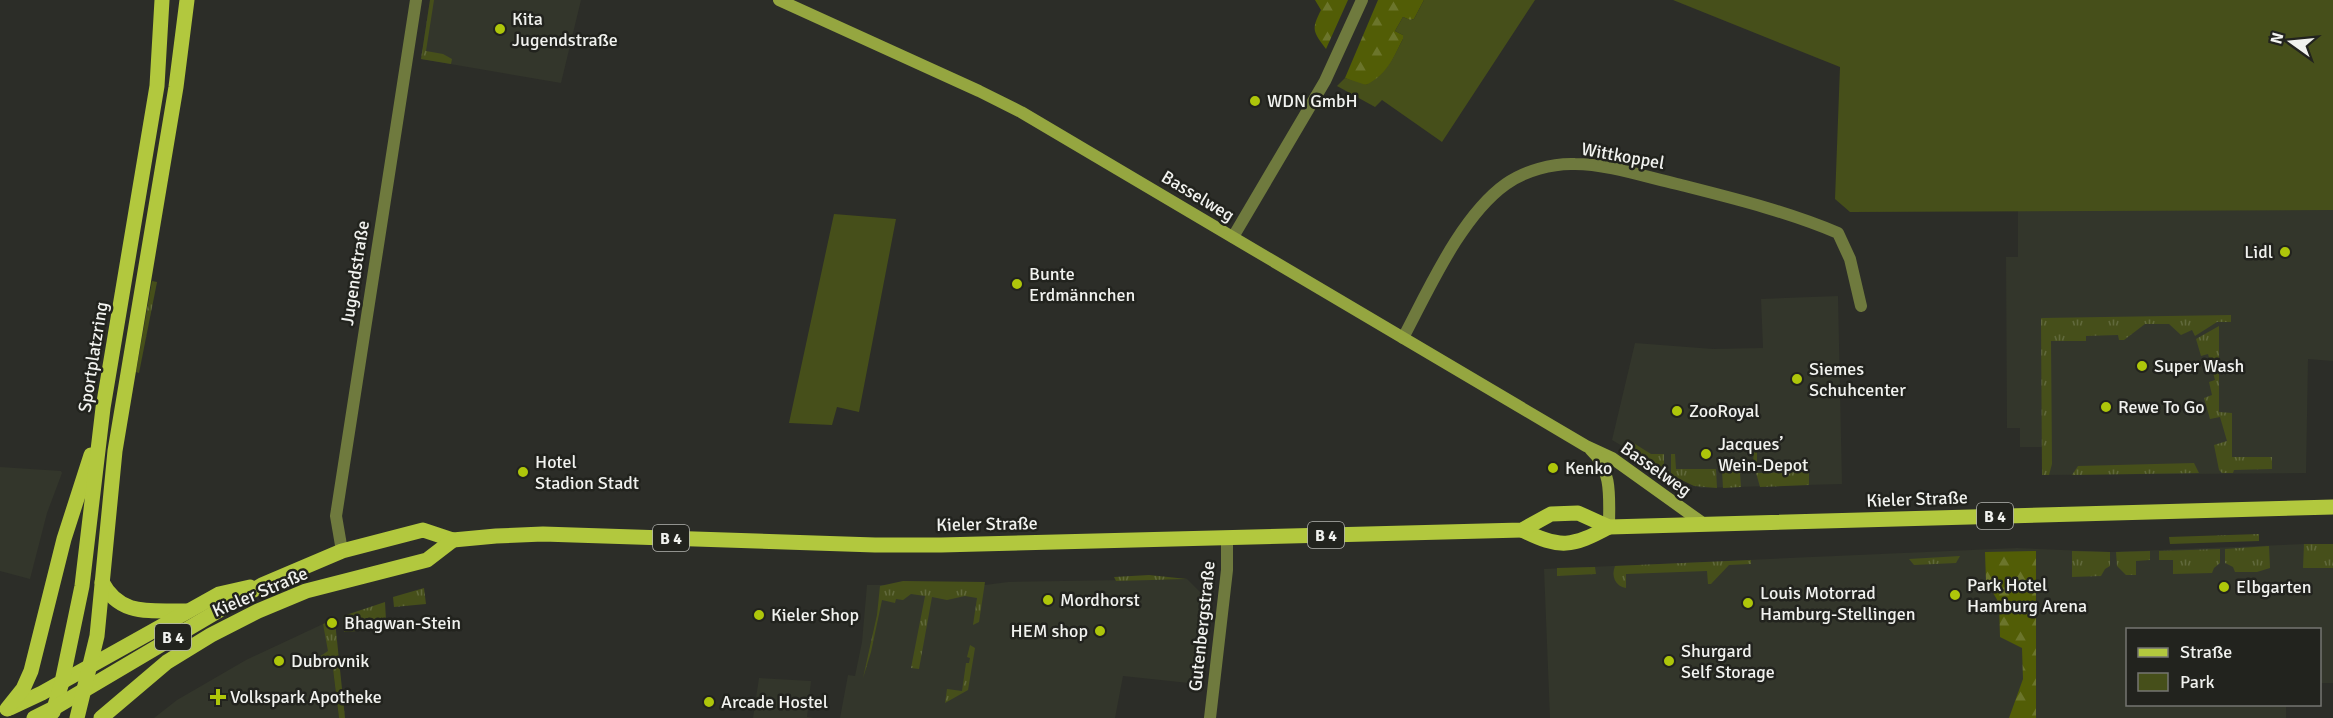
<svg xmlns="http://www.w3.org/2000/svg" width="2333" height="718" font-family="Signika,sans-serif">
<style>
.built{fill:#33362b}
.grass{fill:url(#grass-tufts)}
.forest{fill:url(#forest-firs)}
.green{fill:#464f1a}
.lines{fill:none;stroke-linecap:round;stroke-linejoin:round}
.street{stroke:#6f7a3e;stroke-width:12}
.secondary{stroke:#95a640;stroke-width:12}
.primary{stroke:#b2c83e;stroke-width:15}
.poi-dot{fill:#aec60a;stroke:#22231e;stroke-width:2}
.labels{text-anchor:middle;stroke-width:5;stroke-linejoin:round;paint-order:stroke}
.shield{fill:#22231e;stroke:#b3b4b0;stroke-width:1.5}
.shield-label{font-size:16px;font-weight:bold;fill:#f1f2ef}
.poi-label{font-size:18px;fill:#f1f2ef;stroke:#22231e;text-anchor:start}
.street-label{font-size:18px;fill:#f1f2ef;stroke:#22231e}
</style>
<defs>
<pattern id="grass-tufts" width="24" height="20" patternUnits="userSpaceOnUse" patternTransform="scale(1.5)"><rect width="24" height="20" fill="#464f1a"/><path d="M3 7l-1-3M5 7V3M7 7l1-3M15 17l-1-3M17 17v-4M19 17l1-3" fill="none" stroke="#61693c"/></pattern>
<pattern id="forest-firs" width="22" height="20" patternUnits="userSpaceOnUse" patternTransform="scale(1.5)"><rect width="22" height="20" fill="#525d06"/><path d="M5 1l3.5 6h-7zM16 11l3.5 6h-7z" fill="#6b752b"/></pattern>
</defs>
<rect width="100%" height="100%" fill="#2c2d28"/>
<g class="built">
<path d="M430,0h151l-20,83 -140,-24z"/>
<path d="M2233,209l100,1v151l-25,-2 -2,114 -264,2v-28h-22v-19h-13l-1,-171h12v-47z"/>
<path d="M1838,296l4,188 -141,4 -30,-13 -59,-35 23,-97 78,6 50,-1 -2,-49z"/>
<path d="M0,467l61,4 1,2 -15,40 -17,66 -30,-8z"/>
<path d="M2304,544h29v139h-13v-53h-192v74l158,1v13h-736l-6,-149 473,-21 93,4z"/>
<path d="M1187,579l17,17 1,10 -7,78 -75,-8 -8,42h-275l8,-43 7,1 7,-34 5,-57h118l23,-3z"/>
<path d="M323,624l9,37 7,57h-185l23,-18 69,-40z"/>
<path d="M759,678l52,3 -4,36 7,1h-61z"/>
</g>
<g class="grass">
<path d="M430,0h4l-8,51 17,3 9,5 -1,5 -30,-5z"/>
<path d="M152,281l5,1 -18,91 -3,-1z"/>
<path d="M2231,315v7h-14l-22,14 -3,-6 -11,5 -12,-11h-24l-21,16h-5l-1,-5 -32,1v5h-35l1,123 -3,11h-7l-1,-157z"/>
<path d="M2219,326v86l13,1v44h40v12l-38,1 -1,3h-11l-3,-3 -5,-25 13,-4 -7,-24 -10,2 -6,-21 8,-3 -3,-13 6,-2 -7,-26 -7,2 -5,-17z"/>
<path d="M1627,439l24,15h13v18l-41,-26z"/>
<path d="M1754,451h3v22l52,-1v13l-49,2 -7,-25z"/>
<path d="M1671,454h4l1,15h40l1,19 -23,-2 -23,-11z"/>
<path d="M2194,463l5,10 -127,2 6,-9z"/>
<path d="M1722,470h16l2,3 1,14 -18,1z"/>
<path d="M2259,534v7l-89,3 -1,-7z"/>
<path d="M2304,544h29v24h-30z"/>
<path d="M2269,546l1,22 -13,4h-22l-2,-5 -8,-4v-14z"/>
<path d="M2220,549v14l-6,5 -2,5 -39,1v-14h-14v-9z"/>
<path d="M2072,551l38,1v14l-5,3 -4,7 -29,1z"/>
<path d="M2150,551v9l-14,1v14h-10l-9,-9 -1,-14z"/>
<path d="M1960,556l-4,7 -42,2 -5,-6z"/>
<path d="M1751,560v4l-22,1 -18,19h-3l-1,-13 -81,3v14c-11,-2 -15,-12 -11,-22z"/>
<path d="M1595,567l1,7 -39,2v-8z"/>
<path d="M1149,575l38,4 -71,2 -2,-4z"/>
<path d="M903,581l82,1 -6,40 -6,3 4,-27 -12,-2 -18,4 -15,-3 -13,72 -8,-1 14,-72 -14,-2 -8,6 -7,-1 -1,4 -13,-3 -11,52 -8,26 14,-63 3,-29z"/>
<path d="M424,588l2,16 -32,3 -1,-10z"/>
<path d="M385,602l1,18 -15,1v9l-27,2 -1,-16z"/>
<path d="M333,620l2,1 10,97h-6l-7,-57h-12l-1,-4 9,-6 -5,-27z"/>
<path d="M970,645l5,3 -7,42 -23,13 2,-14 15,2 4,-28h3l1,-5 -3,-1z"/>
</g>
<g class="forest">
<path d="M1315,0h33l-22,49c-13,-18 -15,-19 -5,-39z"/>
<path d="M1378,0h46l-10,19 -4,1 -7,-3 -8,14 8,4v4c-8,15 -19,46 -40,46 -6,-1 -13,-5 -18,-7z"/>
<path d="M2036,551v167h-27l14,-39 -1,-31 -22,-11 -1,-34 -13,-22 -1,-29z"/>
</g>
<g class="green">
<path d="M1424,0h111l-93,142 -60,-42 -7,7 -38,-21 8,-8 21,7c21,-11 26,-25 37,-46v-4l-8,-4 8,-14 7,3 4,-1z"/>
<path d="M1673,0h660v210l-483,2 -15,-13 5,-132z"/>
<path d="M834,214l62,5 -37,193 -22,-5 -5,18 -43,-2z"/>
</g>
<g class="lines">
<g class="street">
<path d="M1233,237l92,-156 37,-81"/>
<path d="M1403,338c26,-49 58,-122 103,-154 18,-13 47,-21 69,-20 32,0 71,13 102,20 55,14 109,27 161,49l12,26 11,47"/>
<path d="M342,551l-6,-35 80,-516"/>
<path d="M1210,718l17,-148v-32"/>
</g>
<g class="secondary">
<path d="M779,0l200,91 42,21 565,334 26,12 92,66"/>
<path d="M1591,450c22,20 18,50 18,77"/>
</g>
<g class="primary">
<path d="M1522,530c38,19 50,17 87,-3"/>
<path d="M102,582c18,35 49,28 84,29"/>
<path d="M10,708l32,-15 177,-99 31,-7"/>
<path d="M7,709l16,-20 8,-18 33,-132 27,-84"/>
<path d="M53,712l9,-30 20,-96 21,-178 54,-322 5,-86"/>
<path d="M34,718l20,-10 208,-123 80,-34 81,-21 30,10 43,-4 47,-2 332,11h66l581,-15 29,-16 27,-1 31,14 724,-20"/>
<path d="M77,718l20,-82 18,-185 61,-364 11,-87"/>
<path d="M101,718l66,-56 44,-27 47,-24 48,-20 121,-31 26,-20"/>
</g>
</g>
<g class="poi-dot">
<circle cx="500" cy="29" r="6"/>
<circle cx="1255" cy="101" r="6"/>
<circle cx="2285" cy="252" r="6"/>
<circle cx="1017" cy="284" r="6"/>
<circle cx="2142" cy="366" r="6"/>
<circle cx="1797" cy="379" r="6"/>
<circle cx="2106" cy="407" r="6"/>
<circle cx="1677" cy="411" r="6"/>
<circle cx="1706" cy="454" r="6"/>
<circle cx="1553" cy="468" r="6"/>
<circle cx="523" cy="472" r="6"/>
<circle cx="2224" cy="587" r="6"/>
<circle cx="1955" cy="595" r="6"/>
<circle cx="1048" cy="600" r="6"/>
<circle cx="1748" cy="603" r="6"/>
<circle cx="759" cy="615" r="6"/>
<circle cx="332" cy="623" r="6"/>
<circle cx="1100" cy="631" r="6"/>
<circle cx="279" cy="661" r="6"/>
<circle cx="1669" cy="661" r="6"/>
<path d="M215 688h6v6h6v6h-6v6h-6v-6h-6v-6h6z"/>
<circle cx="709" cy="702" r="6"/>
</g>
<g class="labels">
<g class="shield">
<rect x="1977" y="503" width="36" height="26" rx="4.5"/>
<rect x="1308" y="522" width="36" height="26" rx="4.5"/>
<rect x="653" y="525" width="36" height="26" rx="4.5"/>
<rect x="155" y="624" width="36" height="26" rx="4.5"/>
</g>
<g class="shield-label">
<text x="1995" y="522">B 4</text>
<text x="1326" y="541">B 4</text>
<text x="671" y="544">B 4</text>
<text x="173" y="643">B 4</text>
</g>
<g class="poi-label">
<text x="512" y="25">Kita<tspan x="512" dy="21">Jugendstraße</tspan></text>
<text x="1267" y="107">WDN GmbH</text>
<text x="2273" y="258" text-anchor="end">Lidl</text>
<text x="1029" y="280">Bunte<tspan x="1029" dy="21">Erdmännchen</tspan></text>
<text x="2154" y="372">Super Wash</text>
<text x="1809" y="375">Siemes<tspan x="1809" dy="21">Schuhcenter</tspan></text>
<text x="2118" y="413">Rewe To Go</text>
<text x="1689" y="417">ZooRoyal</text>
<text x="1718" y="450">Jacques’<tspan x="1718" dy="21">Wein-Depot</tspan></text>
<text x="535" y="468">Hotel<tspan x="535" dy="21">Stadion Stadt</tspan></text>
<text x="1565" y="474">Kenko</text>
<text x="1967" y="591">Park Hotel<tspan x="1967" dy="21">Hamburg Arena</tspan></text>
<text x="2236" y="593">Elbgarten</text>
<text x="1760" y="599">Louis Motorrad<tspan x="1760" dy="21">Hamburg-Stellingen</tspan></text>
<text x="1060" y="606">Mordhorst</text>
<text x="771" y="621">Kieler Shop</text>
<text x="344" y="629">Bhagwan-Stein</text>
<text x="1088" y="637" text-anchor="end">HEM shop</text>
<text x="1681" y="657">Shurgard<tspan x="1681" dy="21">Self Storage</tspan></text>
<text x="291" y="667">Dubrovnik</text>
<text x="230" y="703">Volkspark Apotheke</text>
<text x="721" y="708">Arcade Hostel</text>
</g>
<g class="street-label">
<text transform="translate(1623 156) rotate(10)" y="6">Wittkoppel</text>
<text transform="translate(1198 196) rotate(31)" y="6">Basselweg</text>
<text transform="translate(355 273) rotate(-81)" y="6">Jugendstraße</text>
<text transform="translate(93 357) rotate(-81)" y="6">Sportplatzring</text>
<text transform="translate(1656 469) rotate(35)" y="6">Basselweg</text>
<text transform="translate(1917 499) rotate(-2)" y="6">Kieler Straße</text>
<text transform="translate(987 524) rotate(-1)" y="6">Kieler Straße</text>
<text transform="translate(260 592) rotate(-23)" y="6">Kieler Straße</text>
<text transform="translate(1202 626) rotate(-84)" y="6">Gutenbergstraße</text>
</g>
</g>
<rect x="2126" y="628" width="195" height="78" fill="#22231e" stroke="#757672" stroke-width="1.5"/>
<rect x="2138" y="648" width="30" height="9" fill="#b2c83e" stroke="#757672" stroke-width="1.5"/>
<text x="2180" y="658" font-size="18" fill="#f1f2ef">Straße</text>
<rect x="2138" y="673" width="30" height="18" fill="#464f1a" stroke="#757672" stroke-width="1.5"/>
<text x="2180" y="688" font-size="18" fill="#f1f2ef">Park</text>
<g transform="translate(2291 42) rotate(285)" stroke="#22231e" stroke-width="4.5" paint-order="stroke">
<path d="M0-4.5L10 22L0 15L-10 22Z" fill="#f1f2ef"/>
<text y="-9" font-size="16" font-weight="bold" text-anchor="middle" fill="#f1f2ef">N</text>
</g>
</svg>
